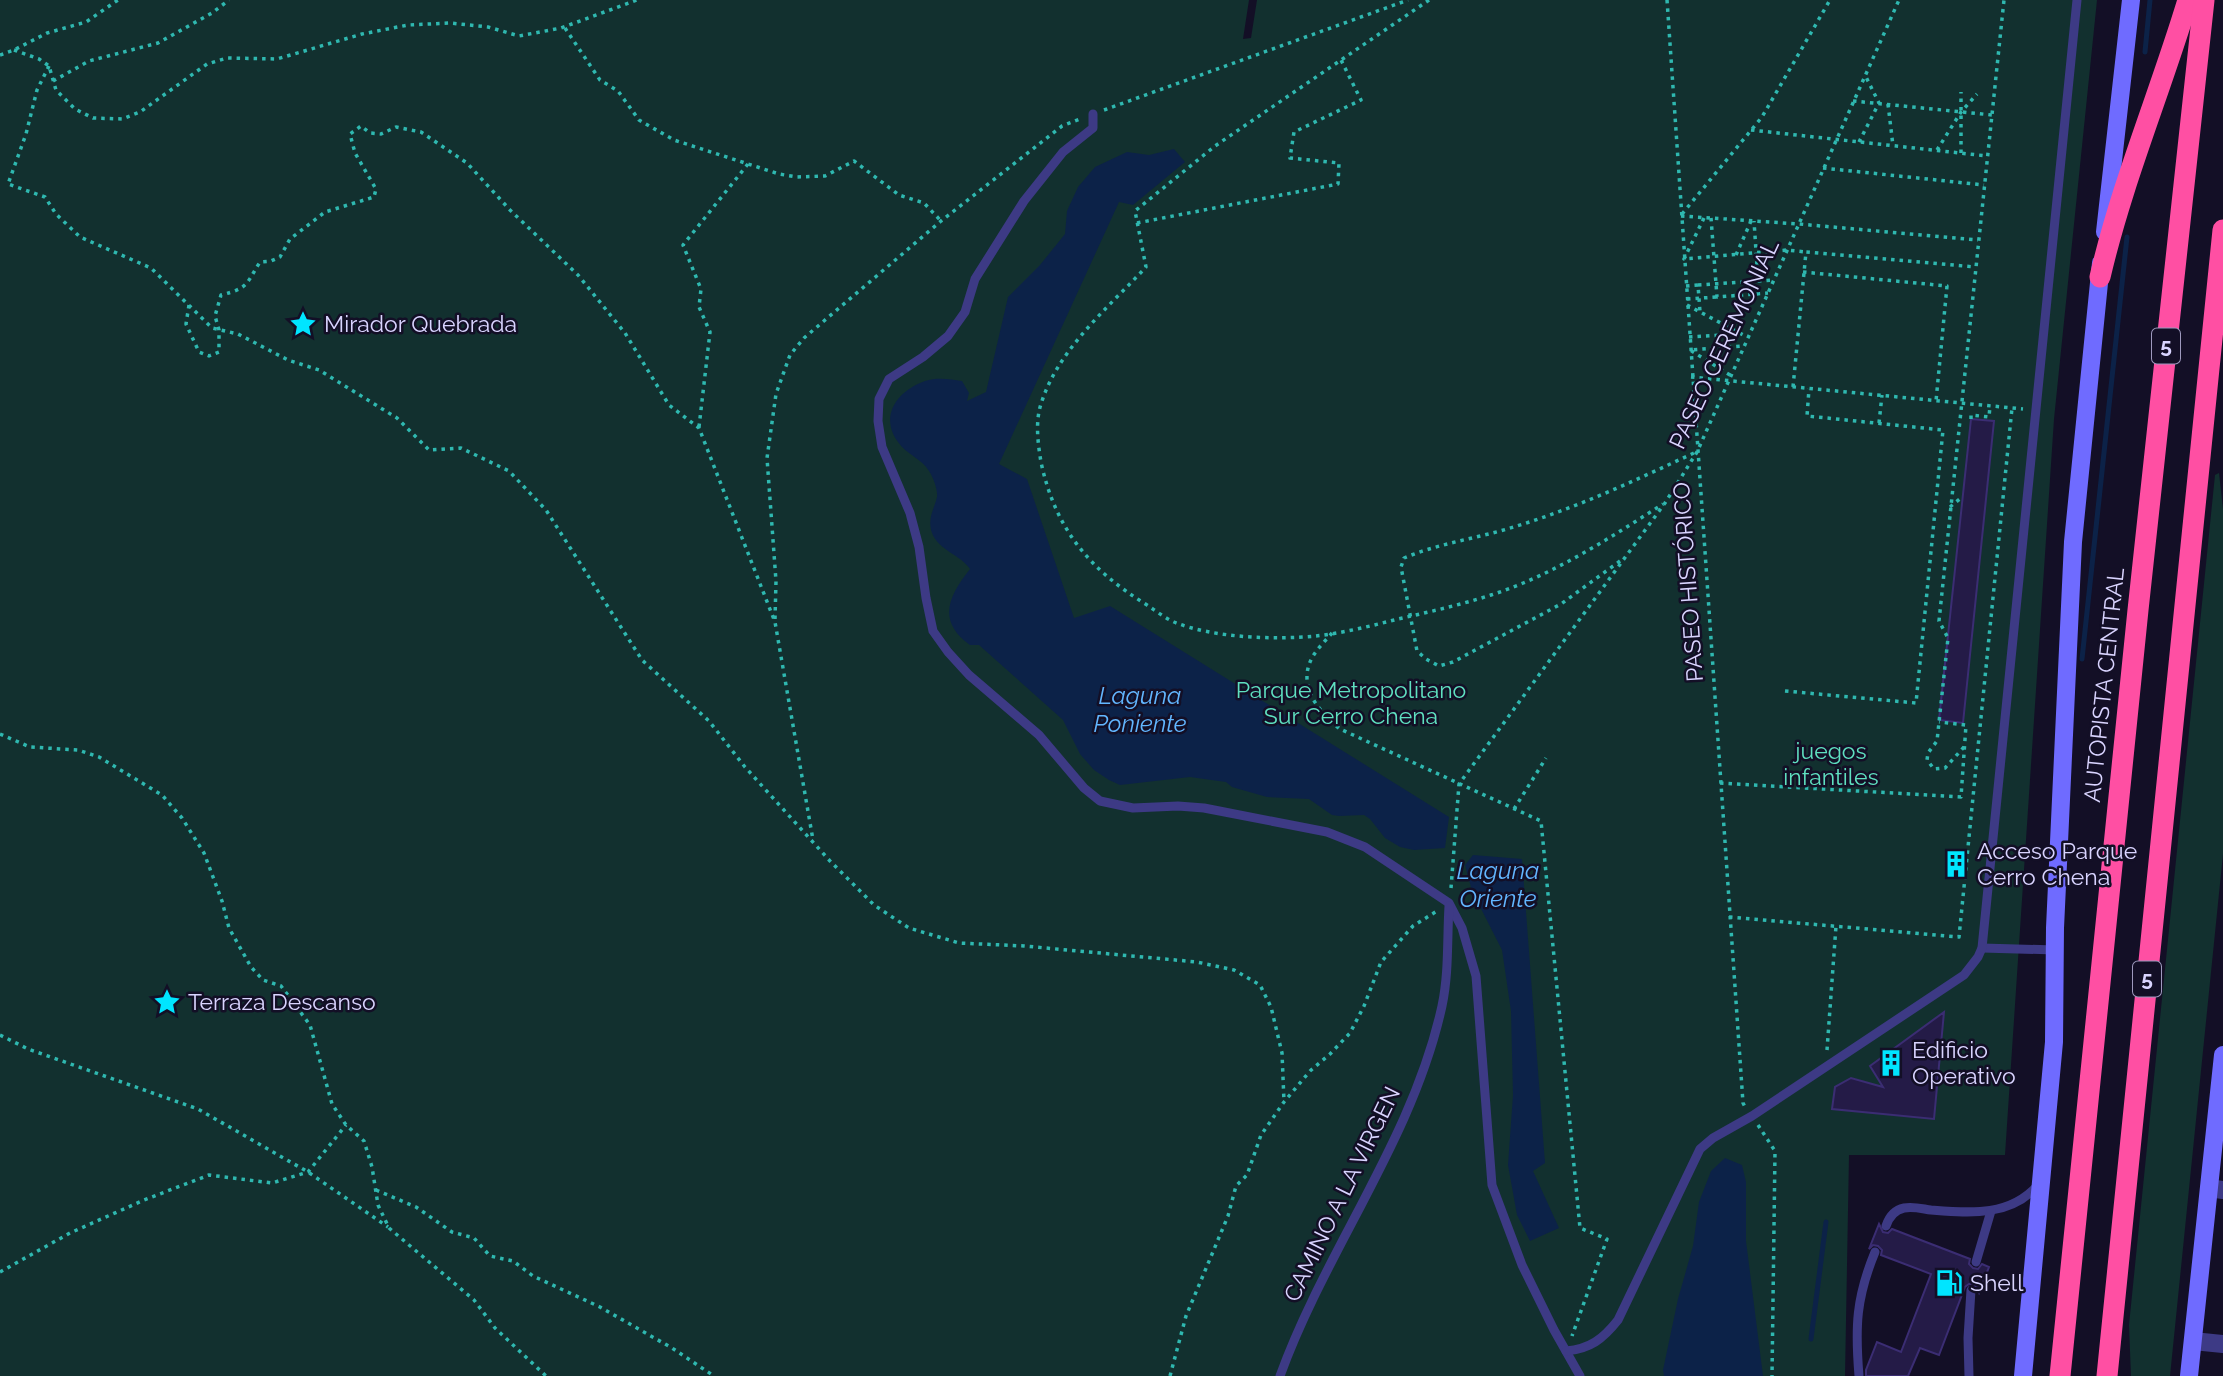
<svg xmlns="http://www.w3.org/2000/svg" width="2223" height="1376" font-family="Raleway,sans-serif">
<style>
.green{fill:#12302f}
.water{fill:#0c2248}
.lines{fill:none;stroke-linecap:round;stroke-linejoin:round}
.stream{stroke:#0c2248;stroke-width:5}
.building{fill:#241b47;stroke:#3b2d73;stroke-width:2}
.path{stroke:#2fb8b0;stroke-width:3.5;stroke-dasharray:3.5 5;stroke-linecap:butt}
.lane{stroke:#3d3a85;stroke-width:9}
.street{stroke:#3d3a85;stroke-width:18}
.secondary{stroke:#6f6bff;stroke-width:18}
.highway{stroke:#ff4fa3;stroke-width:21}
.labels{text-anchor:middle;stroke-width:5;stroke-linejoin:round;paint-order:stroke}
.shield{fill:#130f26;stroke:#9e99be;stroke-width:2}
.shield-label{font-size:21px;font-weight:bold;fill:#d9d4ff}
.poi-label{font-size:23px;fill:#d9d4ff;stroke:#130f26;text-anchor:start}
.street-label{font-size:23px;fill:#d9d4ff;stroke:#130f26}
.park-label{font-size:23px;fill:#5fe0c0;stroke:#130f26}
.water-label{font-size:24px;font-style:italic;fill:#62b6ff;stroke:#130f26}
</style>
<rect width="100%" height="100%" fill="#130f26"/>
<g class="green">
<path d="M0,0h1249l-6,39 8,-1 6,-38h840l-43,419 -49,736h-156l-4,221h-1845z"/>
<path d="M2219,473l4,36v345l-53,522h-39l-2,-51 86,-850z"/>
</g>
<g class="water">
<path d="M1174,149l11,13 -52,43 -14,-3 -120,262 28,15 47,139 36,-12 339,211 -4,31 -31,2 -14,-3 -15,-9 -15,-19 -6,-4 -25,1 -7,-1 -23,-16 -42,-2 -35,-10 -6,-5 -36,-5 -70,8 -11,-5 -15,-10 -14,-16 -17,-34 -84,-75h-9c-33,-24 -22,-48 0,-76 -10,-15 -31,-18 -38,-36 -5,-15 2,-23 5,-36 1,-7 -4,-20 -8,-26 -7,-12 -23,-17 -31,-29 -19,-26 -1,-51 27,-61 12,-4 25,-2 37,0l7,12 -2,8 19,-9 22,-95 32,-32 25,-31 2,-23 11,-24 17,-20 32,-15 22,3z"/>
<path d="M1473,855l49,4 23,304 -12,8 26,57 -29,13 -13,-26 -9,-50 5,-70 -2,-84 -9,-61 -30,-59 -7,-26z"/>
<path d="M1725,1158l17,7 4,17v59l17,135h-99l-1,-6 15,-71 15,-53 6,-44 12,-31z"/>
</g>
<g class="lines">
<g class="stream">
<path d="M2145,52l5,-52"/>
<path d="M2082,659l45,-422"/>
<path d="M1811,1339l15,-117"/>
</g>
</g>
<g class="building">
<path d="M1971,419l23,2 -31,302 -24,-3z"/>
<path d="M1944,1012l-10,107 -102,-10 3,-22 16,-9 32,9 -13,-21z"/>
<path d="M1879,1224l4,8 5,1 4,-4 78,30 -1,5 4,4 5,1 4,-5 7,3 -10,26 -5,-9h-5l-4,3 -26,68 -19,-7 -12,28h-42v-6l11,-28 24,10 30,-78 -50,-19 1,-5 -4,-4 -5,-1 -4,4z"/>
</g>
<g class="lines">
<g class="path">
<path d="M1429,0l-214,146 -80,65 11,56c-38,41 -88,82 -105,137 -6,18 -3,40 0,58 14,67 49,108 106,143 9,6 18,13 27,17 39,16 101,18 142,14 27,-3 55,-10 82,-17 31,-7 62,-14 93,-24 62,-20 117,-56 172,-91"/>
<path d="M1667,0l76,1103 2,4"/>
<path d="M565,28l35,52 18,11 21,29 35,20 105,34 18,3 28,-1 29,-15 45,34 25,8 17,18"/>
<path d="M14,50l25,9 10,7 7,24 19,19 18,9 29,1 18,-7 67,-48 20,-6 50,1 85,-25 46,-9 42,-2 38,4 31,9 42,-8 76,-28"/>
<path d="M0,55l14,-5 33,-17 39,-11 32,-22"/>
<path d="M49,66l-12,24 -11,44 -18,50 37,13 11,17 24,23 71,31 61,60 26,6 50,26 31,10 78,48 32,32 32,-2 48,23 37,39 96,150 67,61 36,46 85,94 44,44 35,23 50,15 65,3 173,16 37,8 26,15 11,22 11,46 2,49"/>
<path d="M53,81l36,-20 69,-18 54,-30 17,-13"/>
<path d="M1853,101l139,14"/>
<path d="M1888,104l5,42"/>
<path d="M1104,110l304,-110"/>
<path d="M1751,130l236,26"/>
<path d="M1859,142l20,-39 -14,-28"/>
<path d="M1937,150l24,-38 16,-18"/>
<path d="M1961,153v-61"/>
<path d="M1823,168l161,17"/>
<path d="M1682,214l80,-97 68,-117"/>
<path d="M1681,216l118,8 179,16"/>
<path d="M1704,218l-20,41 103,-9 19,2"/>
<path d="M1711,218l6,79 51,-4"/>
<path d="M1137,223l201,-39 1,-21 -49,-5 4,-26 67,-32 -20,-40"/>
<path d="M1736,255l15,-34"/>
<path d="M1803,272l144,14 -11,115"/>
<path d="M1758,281l15,-1"/>
<path d="M1698,285l60,-4 -4,-60"/>
<path d="M1686,286l12,-1 2,27"/>
<path d="M1687,299l30,-2"/>
<path d="M189,305l-3,19 13,28 10,4 10,-4v-22l-4,-14 6,-21c28,-7 25,-11 39,-33l11,-1 9,-4 10,-18 35,-27 49,-15 2,-8 -21,-36 -5,-19 11,-8 9,7 11,1 15,-7 25,5 46,31 43,47 68,65 47,58 44,72 30,23 76,194 38,218"/>
<path d="M1687,305l60,32"/>
<path d="M1689,337l50,-3"/>
<path d="M1730,375l-40,-25 54,-4"/>
<path d="M1691,377l332,32"/>
<path d="M1793,387l13,-135 169,15"/>
<path d="M1971,419v-4l18,2 1,-11"/>
<path d="M1879,423l3,-28"/>
<path d="M699,427l11,-95 -11,-25 2,-18 -18,-44 65,-81"/>
<path d="M1950,507l12,-10"/>
<path d="M1620,561l-59,43 -108,58 -14,4 -13,-7 -9,-8 -16,-84 3,-9c33,-14 69,-19 103,-29 65,-19 127,-48 189,-77"/>
<path d="M775,619l1,-38 -9,-123 9,-64 14,-39 14,-17 137,-117 121,-95 18,-7"/>
<path d="M1332,633c-6,7 -14,15 -19,23 -17,29 5,55 27,73l201,92 39,407 27,11 -35,97"/>
<path d="M1785,691l131,12 27,-273 -136,-14 2,-27"/>
<path d="M0,734l30,13 48,3 21,7 63,38 20,23 22,35 18,48 7,27 22,39 12,13 18,6 29,39 22,79 14,21 18,16 8,26 6,38 11,23 85,72 21,28 51,48"/>
<path d="M1964,747l-19,21 -11,1 -7,-9 1,-7 9,-12 11,-103 -9,-17 65,-621"/>
<path d="M1720,783l241,14 5,-72 -27,-3"/>
<path d="M1514,809l32,-51"/>
<path d="M1451,888l8,-104 206,-281 32,-51 202,-452"/>
<path d="M1729,917l230,20 53,-529"/>
<path d="M0,1035l28,14 170,60 110,63 80,55"/>
<path d="M1827,1050l9,-124"/>
<path d="M1758,1125l17,26 -3,225"/>
<path d="M376,1190l40,17 36,25 22,6 16,18 23,5 20,15 67,31 72,41 42,28"/>
<path d="M0,1272l70,-39 74,-33 65,-25 63,8 36,-11 38,-47"/>
<path d="M1170,1376l16,-60 42,-100 8,-30 11,-11 14,-40 23,-33 26,-31 20,-17 20,-21 14,-27 17,-44 32,-36 24,-15"/>
</g>
<g class="lane">
<path d="M1093,114v14l-30,24 -39,49 -49,78 -10,33 -17,24 -25,21 -34,22 -10,20 -1,22 4,26 28,66 9,34 7,51 7,33 15,21 21,23 70,60 45,53 16,13 33,7 45,-2 26,2 123,24 38,15 84,56 13,25 14,48 16,209 30,80 32,65 26,46"/>
<path d="M1982,948l73,2"/>
<path d="M1886,1226c3,-9 8,-16 18,-18 9,-2 19,1 27,2 39,3 79,7 107,-25"/>
<path d="M1976,1262l15,-51"/>
<path d="M1566,1351c24,-2 37,-12 52,-31l82,-171 13,-11 39,-22 212,-141 14,-18 4,-9 95,-948"/>
<path d="M1280,1376c46,-127 133,-237 162,-370 7,-33 5,-66 7,-100"/>
<path d="M1859,1376c-4,-49 -3,-78 16,-124"/>
<path d="M1969,1376l-1,-38 3,-48"/>
</g>
<g class="street">
<path d="M2209,1188l14,2"/>
<path d="M2193,1341l30,3"/>
</g>
<g class="secondary">
<path d="M2105,232l26,-232"/>
<path d="M2023,1376l31,-334 1,-114 18,-386 28,-279"/>
<path d="M2189,1376l34,-321"/>
</g>
<g class="highway">
<path d="M2100,277c22,-95 60,-184 88,-277"/>
<path d="M2060,1376l78,-766 66,-610"/>
<path d="M2107,1376l116,-1146"/>
</g>
</g>
<defs>
<symbol id="sight-bare" viewBox="-9 -9 18 18"><path d="M0-6L1.8-2.2L6-1.7L2.9 1.2L3.7 5.4L0 3.3L-3.7 5.4L-2.9 1.2L-6-1.7L-1.8-2.2Z" fill="#00e5ff" stroke="#130f26" stroke-width="2.5" paint-order="stroke"/></symbol>
<symbol id="building-bare" viewBox="-9 -9 18 18"><path d="M-4-6H4V6H1V3H-1V6H-4ZM-2.5-4.3h1.7v1.8h-1.7ZM.8-4.3h1.7v1.8H.8ZM-2.5-1h1.7V.8h-1.7ZM.8-1h1.7V.8H.8Z" fill="#00e5ff" stroke="#130f26" stroke-width="2.5" paint-order="stroke"/></symbol>
<symbol id="fuel-bare" viewBox="-9 -9 18 18"><path d="M-5.5-6h7V0h2V4h1.3V-2.5L3-4.5l.8-.8L6-3V5H2.5V1h-1V6h-7ZM-4.2-4.7v3.2H.2V-4.7Z" fill="#00e5ff" stroke="#130f26" stroke-width="2.5" paint-order="stroke"/></symbol>
</defs>
<g fill-rule="evenodd">
<use href="#sight-bare" x="284" y="305" width="38" height="38"/>
<use href="#building-bare" x="1937" y="845" width="38" height="38"/>
<use href="#sight-bare" x="148" y="983" width="38" height="38"/>
<use href="#building-bare" x="1872" y="1044" width="38" height="38"/>
<use href="#fuel-bare" x="1930" y="1264" width="38" height="38"/>
</g>
<g class="labels">
<g class="shield">
<rect x="2152" y="328.5" width="28" height="35" rx="5"/>
<rect x="2133" y="961.5" width="28" height="35" rx="5"/>
</g>
<g class="shield-label">
<text x="2166" y="353">5</text>
<text x="2147" y="986">5</text>
</g>
<g class="poi-label">
<text x="324" y="332">Mirador Quebrada</text>
<text x="1977" y="859">Acceso Parque<tspan x="1977" dy="26">Cerro Chena</tspan></text>
<text x="188" y="1010">Terraza Descanso</text>
<text x="1912" y="1058">Edificio<tspan x="1912" dy="26">Operativo</tspan></text>
<text x="1970" y="1291">Shell</text>
</g>
<g class="street-label">
<text transform="translate(1724 344) rotate(-65)" y="8">PASEO CEREMONIAL</text>
<text transform="translate(1688 582) rotate(-94)" y="8">PASEO HISTÓRICO</text>
<text transform="translate(2104 685) rotate(-84)" y="8">AUTOPISTA CENTRAL</text>
<text transform="translate(1342 1194) rotate(-64)" y="8">CAMINO A LA VIRGEN</text>
</g>
<g class="park-label">
<text x="1351" y="698">Parque Metropolitano<tspan x="1351" dy="26">Sur Cerro Chena</tspan></text>
<text x="1831" y="759">juegos<tspan x="1831" dy="26">infantiles</tspan></text>
</g>
<g class="water-label">
<text x="1140" y="704">Laguna<tspan x="1140" dy="28">Poniente</tspan></text>
<text x="1498" y="879">Laguna<tspan x="1498" dy="28">Oriente</tspan></text>
</g>
</g>
</svg>
